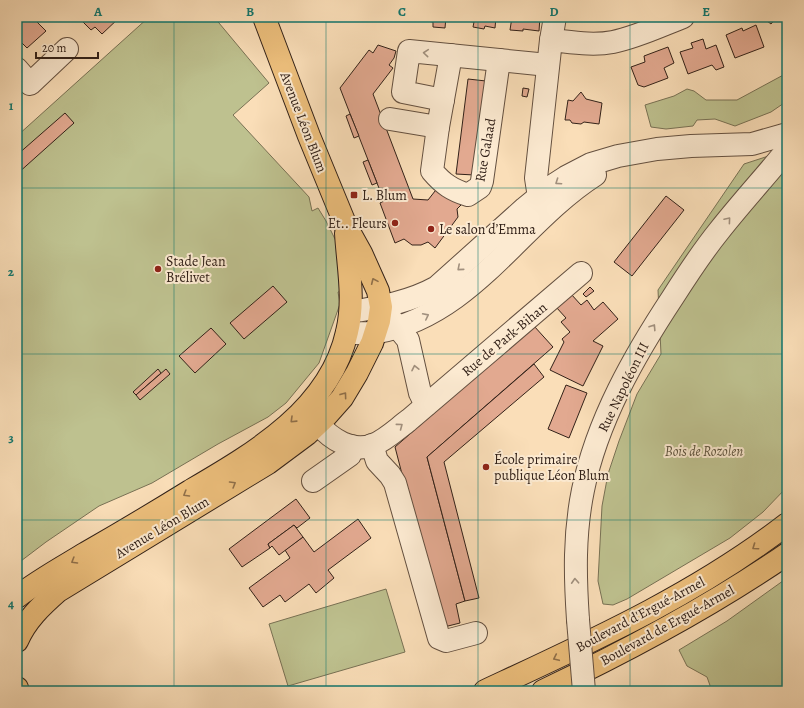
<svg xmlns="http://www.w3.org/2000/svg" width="804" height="708" font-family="Alegreya,serif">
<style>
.green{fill:#bec18f;stroke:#787154}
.building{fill:#e2a990;stroke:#322118}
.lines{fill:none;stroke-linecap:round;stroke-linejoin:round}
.minor-casing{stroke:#645040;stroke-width:24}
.major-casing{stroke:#322118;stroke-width:24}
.minor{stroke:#fcead1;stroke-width:22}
.major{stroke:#edbf7c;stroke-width:22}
.minor-bridge-casing{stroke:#645040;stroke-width:24;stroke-linecap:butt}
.minor-bridge{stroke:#fcead1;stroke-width:22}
.oneway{stroke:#a1907e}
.oneway2{stroke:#90704a}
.grid{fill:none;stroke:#0f766e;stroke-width:1;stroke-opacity:0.55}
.poi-dot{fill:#8f2418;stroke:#fcead1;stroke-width:1.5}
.labels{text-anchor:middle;stroke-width:4;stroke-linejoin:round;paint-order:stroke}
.street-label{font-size:14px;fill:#322118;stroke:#fcead1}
.poi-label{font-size:14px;fill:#322118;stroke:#fcead1;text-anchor:start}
.park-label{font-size:14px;font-style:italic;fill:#5c513c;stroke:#fcead1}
.neatline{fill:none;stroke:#0f766e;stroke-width:1.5}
.grid-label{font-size:13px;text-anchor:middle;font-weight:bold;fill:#0f766e}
</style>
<rect width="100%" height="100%" fill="#fadeb8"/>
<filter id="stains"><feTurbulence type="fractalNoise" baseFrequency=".005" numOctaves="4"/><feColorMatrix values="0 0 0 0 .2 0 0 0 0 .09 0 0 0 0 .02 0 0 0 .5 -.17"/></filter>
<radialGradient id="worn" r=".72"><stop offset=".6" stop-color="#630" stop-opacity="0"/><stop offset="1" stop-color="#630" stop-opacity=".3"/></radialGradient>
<g class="green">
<path d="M149,17h65l55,66 -36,32 76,82 3,14 6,-3 8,13 13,26 10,43 -11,2 2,12 -21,59 -33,40 -18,14 -50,27 -66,39 -53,23 -53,36 -29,22v-428z"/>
<path d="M787,73v28l-16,11 -36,14 -20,-7 -18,1 -4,6 -27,3 -15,-2 -6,-22 29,-9 13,-7 7,2 12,9h31z"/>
<path d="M787,150v337l-24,25 -33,26 -103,61 -14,6 -10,-1 -5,-23 4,-75 6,-32 11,-33 18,-47 24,-40 -3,-64 86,-126z"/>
<path d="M787,578v113h-75l-5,-14 -20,-11 -8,-16 48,-29z"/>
<path d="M386,589l19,63 -117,34 -19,-62z"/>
</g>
<g class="building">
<path d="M17,17h11l-11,11z"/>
<path d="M28,17h4l14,14 -19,17 -7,-7 -3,2v-15z"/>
<path d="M86,17h34l-18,17 -7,-7 -4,3 -9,-9z"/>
<path d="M415,17h31l-1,11 -12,-1v-5l-18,-3z"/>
<path d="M459,17h37l-1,11 -10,-2 -1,3 -11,-2 1,-5 -16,-2z"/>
<path d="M512,17h28l-1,14 -16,-2v2l-13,-1z"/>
<path d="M762,17h15l-6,7z"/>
<path d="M756,25l8,22 -29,11 -9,-23 16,-7 1,3z"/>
<path d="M703,39l3,10 10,-4 8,22 -8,3 -4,-5 -24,9 -8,-22 13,-4 -2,-5z"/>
<path d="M378,45l18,6 -2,7 -5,7 4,3 -20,26 40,105 15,1 11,-14 22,19 -4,4 1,8 -23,31 -7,-6 -7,3h-9l-8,-6 -9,4 -15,-40 4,-2 -44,-113 29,-38 4,3z"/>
<path d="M668,47l6,16 -10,5 4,10 -24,9 -6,-2 -7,-18 14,-5 -1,-6z"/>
<path d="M468,79l18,2 -12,94 -18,-1z"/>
<path d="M523,88l6,1 -2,8 -5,-1z"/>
<path d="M581,92l5,7 16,4 -3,21 -15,-2 -3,2 -9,-1 -2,-3h-5l3,-20 5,1z"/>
<path d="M65,113l9,10 -57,51v-19z"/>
<path d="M350,114l9,22 -5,2 -8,-22z"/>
<path d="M368,160l9,23 -5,2 -9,-23z"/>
<path d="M666,196l18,14 -52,66 -18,-14z"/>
<path d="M273,286l14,16 -43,37 -14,-16z"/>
<path d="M590,287l4,4 -8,6 -3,-3z"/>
<path d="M571,294l10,11 6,-5 7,10 9,-8 15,17 -25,22 10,5 -20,40 -33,-16 14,-28 -2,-3 8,-7 -9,-10 5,-4 -10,-11z"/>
<path d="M534,326l19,21 -126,110 38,144 -9,3 4,19 -16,4 -7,-18 -42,-162z"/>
<path d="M211,328l15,16 -31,29 -16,-17z"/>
<path d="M534,364l10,13 -100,85 35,136 -14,3 -38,-144z"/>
<path d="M158,369l3,4 -25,22 -3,-3z"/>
<path d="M166,369l4,5 -30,26 -4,-5z"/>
<path d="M566,385l21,8 -18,45 -21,-9z"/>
<path d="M296,499l14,19 -13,10 -3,-3 -26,19 2,4 -28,19 -13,-18z"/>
<path d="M358,519l13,19 -43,32 6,8 -18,15 -7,-9 -24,18 -5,-7 -17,12 -14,-19 41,-30 -5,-8 18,-13 11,15z"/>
<path d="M294,525l9,12 -24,18 -7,-9 -2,2 -2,-4z"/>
</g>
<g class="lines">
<defs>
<g id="minor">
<path d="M551,40l4,-23"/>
<path d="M17,69l13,15 37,-35"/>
<path d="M443,100l-40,-8 6,-41 139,14"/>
<path d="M390,119l48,8 13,-72"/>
<path d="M438,127l-6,44c11,13 20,19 36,24l12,-8 2,-6 17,-121"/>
<path d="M549,206l-11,-15 -2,-13 15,-138c20,2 41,6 62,2 24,-5 47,-16 70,-25"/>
<path d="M351,312c29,-5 59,-10 86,-25l88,-79 27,-22 14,-9 25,-13 27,-8 39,-7 34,-3 61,-2 35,-10"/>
<path d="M390,318l18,22 12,53 6,12"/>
<path d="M347,333c10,0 21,1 31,-1 94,-17 142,-109 217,-157"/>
<path d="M318,406v18c13,15 34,29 55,21 13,-5 25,-17 36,-25l172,-147"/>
<path d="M372,445l5,16 13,14 5,8 44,155 7,3 30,-8"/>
<path d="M313,481l37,-26 1,-3 1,-6"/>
<path d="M578,620c-3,-44 -4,-86 5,-130 14,-69 51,-134 90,-193 14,-22 29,-45 46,-66 22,-28 46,-54 68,-81"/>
</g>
<g id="major">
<path d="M17,597c22,-17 46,-30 69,-44 35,-20 70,-41 104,-62 63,-37 140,-81 157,-159 8,-33 1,-65 -1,-99"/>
<path d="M17,641c9,-21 24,-35 41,-50l210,-128 39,-29 19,-18 16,-18 15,-25 15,-30 7,-22 2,-14 -3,-16 -17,-38 -15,-27 -37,-90 -45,-119"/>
<path d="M17,688l1,3"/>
<path d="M485,691c105,-49 210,-96 302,-167"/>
<path d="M543,691c84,-40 167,-84 244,-137"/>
</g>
</defs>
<use href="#minor" class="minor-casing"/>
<use href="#major" class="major-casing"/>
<use href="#minor" class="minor"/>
<use href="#major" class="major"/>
<defs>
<path id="minor-bridge" d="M578,620l6,71"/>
</defs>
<use href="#minor-bridge" class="minor-bridge-casing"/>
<use href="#minor-bridge" class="minor-bridge"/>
</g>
<defs><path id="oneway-chevron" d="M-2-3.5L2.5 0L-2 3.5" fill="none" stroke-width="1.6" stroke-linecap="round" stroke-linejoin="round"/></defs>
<g class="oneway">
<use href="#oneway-chevron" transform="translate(426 53) rotate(-175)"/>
<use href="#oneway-chevron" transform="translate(558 182) rotate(146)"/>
<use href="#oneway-chevron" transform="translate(728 220) rotate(-50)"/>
<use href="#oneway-chevron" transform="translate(460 268) rotate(139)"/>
<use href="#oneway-chevron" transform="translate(426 316) rotate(-27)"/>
<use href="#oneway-chevron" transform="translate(653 327) rotate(-57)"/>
<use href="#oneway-chevron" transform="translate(415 368) rotate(-102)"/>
<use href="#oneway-chevron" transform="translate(400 426) rotate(-37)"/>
<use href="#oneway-chevron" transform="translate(575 581) rotate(-93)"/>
</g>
<g class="oneway2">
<use href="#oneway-chevron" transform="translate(374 281) rotate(-114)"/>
<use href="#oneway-chevron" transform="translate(344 395) rotate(-54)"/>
<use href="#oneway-chevron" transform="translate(293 420) rotate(136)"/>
<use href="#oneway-chevron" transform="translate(233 484) rotate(-31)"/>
<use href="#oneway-chevron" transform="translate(186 494) rotate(149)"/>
<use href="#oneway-chevron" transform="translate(755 547) rotate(145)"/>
<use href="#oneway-chevron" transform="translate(74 561) rotate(149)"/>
<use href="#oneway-chevron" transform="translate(556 658) rotate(155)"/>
</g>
<path class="grid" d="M174,17v674M326,17v674M478,17v674M630,17v674M17,188h770M17,354h770M17,520h770"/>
<g class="poi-dot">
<rect x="350" y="191" width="8" height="8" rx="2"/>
<circle cx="395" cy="223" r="4"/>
<circle cx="431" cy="229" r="4"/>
<circle cx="158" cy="269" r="4"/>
<circle cx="486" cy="467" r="4"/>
</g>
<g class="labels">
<g class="street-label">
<text transform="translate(304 122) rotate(69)" y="5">Avenue Léon Blum</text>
<text transform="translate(485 150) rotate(-80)" y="5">Rue Galaad</text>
<text transform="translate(504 339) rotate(-40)" y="5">Rue de Park-Bihan</text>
<text transform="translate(623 387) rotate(-64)" y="5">Rue Napoléon III</text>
<text transform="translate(162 527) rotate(-31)" y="5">Avenue Léon Blum</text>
<text transform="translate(640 614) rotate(-28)" y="5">Boulevard d'Ergué-Armel</text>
<text transform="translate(667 625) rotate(-29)" y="5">Boulevard de Ergué-Armel</text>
</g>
<g class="poi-label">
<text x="362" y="200">L. Blum</text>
<text x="387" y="228" text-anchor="end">Et.. Fleurs</text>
<text x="439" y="234">Le salon d’Emma</text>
<text x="166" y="266">Stade Jean<tspan x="166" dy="16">Brélivet</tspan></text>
<text x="494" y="464">École primaire<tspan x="494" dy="16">publique Léon Blum</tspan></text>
</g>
<g class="park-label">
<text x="704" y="456">Bois de Rozolen</text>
</g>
</g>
<rect width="804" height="708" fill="none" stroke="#fadeb8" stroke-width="44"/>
<path d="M36 52v6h62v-6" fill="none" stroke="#322118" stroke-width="2"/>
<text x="42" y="52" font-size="12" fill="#322118" stroke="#fcead1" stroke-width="3" paint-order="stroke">20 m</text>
<rect x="22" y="22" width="760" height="664" class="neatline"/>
<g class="grid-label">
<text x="98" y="16">A</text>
<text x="250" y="16">B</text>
<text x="402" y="16">C</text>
<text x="554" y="16">D</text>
<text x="706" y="16">E</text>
<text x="11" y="110">1</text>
<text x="11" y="276">2</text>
<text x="11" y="442">3</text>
<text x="11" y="608">4</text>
</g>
<rect width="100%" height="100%" filter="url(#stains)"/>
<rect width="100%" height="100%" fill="url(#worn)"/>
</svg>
